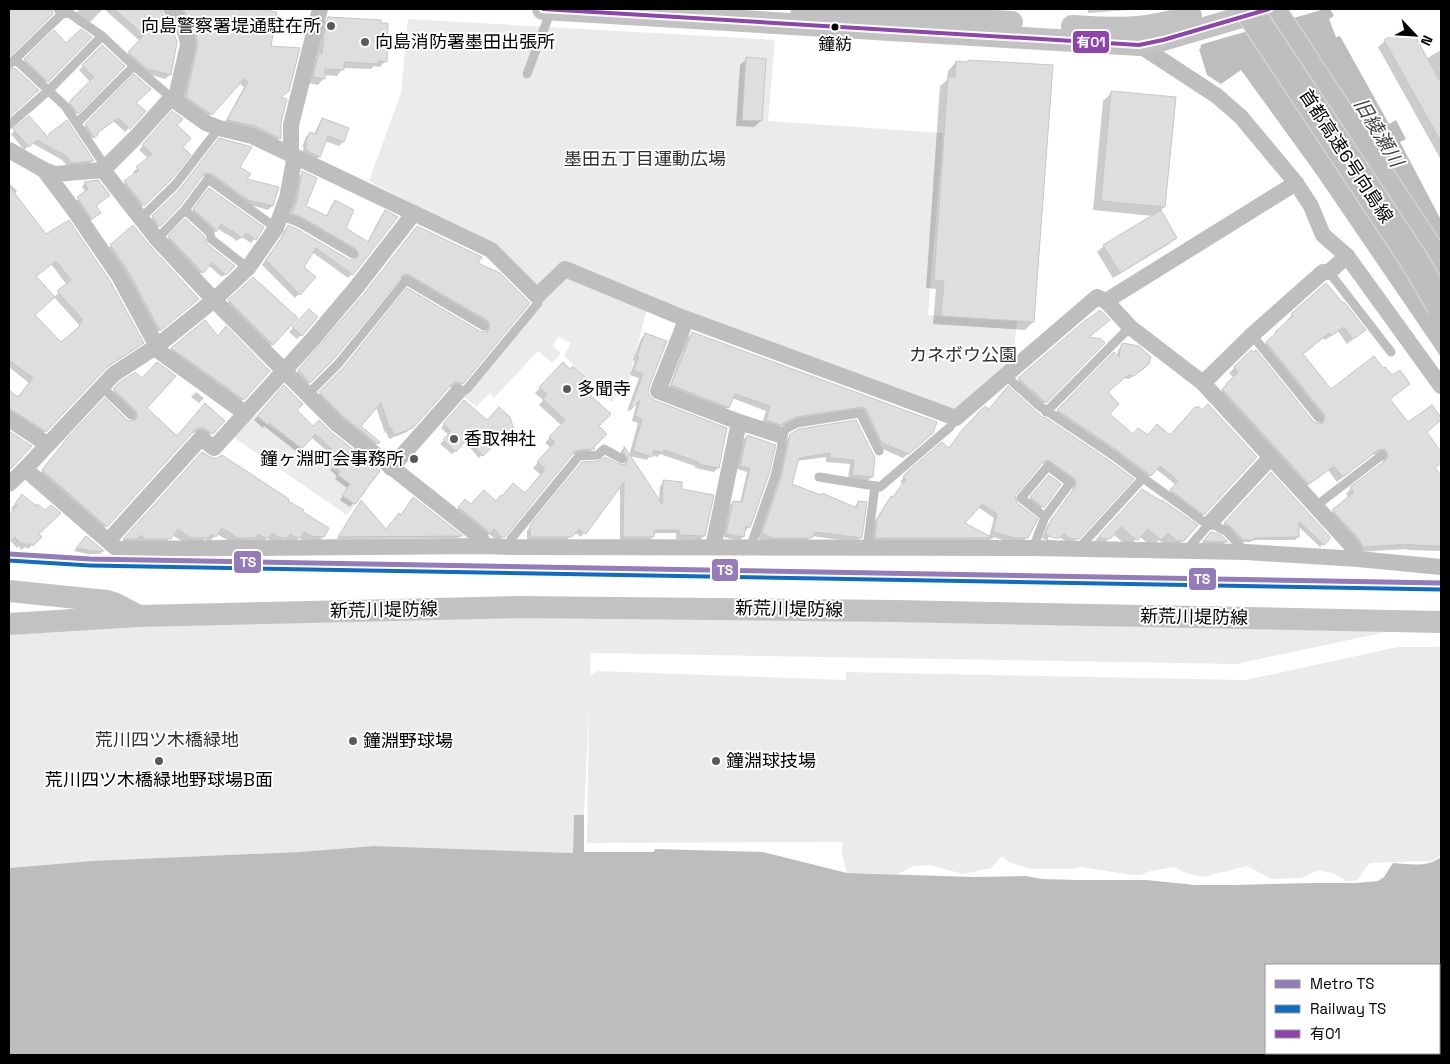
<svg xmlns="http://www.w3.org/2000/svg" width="1450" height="1064" font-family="'Space Grotesk','Noto Sans JP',sans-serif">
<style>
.green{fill:#ebebeb}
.water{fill:#bdbdbd;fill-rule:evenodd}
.pier{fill:#fff}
.shadow{fill:#0003;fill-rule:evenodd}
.building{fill:#dedede;stroke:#c6c6c6;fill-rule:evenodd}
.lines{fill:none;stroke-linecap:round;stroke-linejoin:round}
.motorway-casing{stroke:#dbdbdb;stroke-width:30}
.service{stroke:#bebebe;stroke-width:9}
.minor{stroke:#bebebe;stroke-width:16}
.secondary{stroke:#c2c2c2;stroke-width:22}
.motorway{stroke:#bebebe;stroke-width:28}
.motorway-bridge-casing{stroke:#dbdbdb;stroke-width:30;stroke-linecap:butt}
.motorway-bridge{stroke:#bebebe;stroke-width:28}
.bus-1-casing{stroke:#fff;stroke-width:8}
.bus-1{stroke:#8e44ad;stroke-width:4}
.rail-1-casing{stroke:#fff;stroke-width:9}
.rail-1{stroke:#0f6cc3;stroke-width:5}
.metro-1-casing{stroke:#fff;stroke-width:9}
.metro-1{stroke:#937cb9;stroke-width:5}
.poi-dot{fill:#595959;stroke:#fff;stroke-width:2}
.bus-dot{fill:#000;stroke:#fff;stroke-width:2}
.labels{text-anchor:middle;stroke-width:4;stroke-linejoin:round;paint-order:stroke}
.bus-label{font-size:17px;fill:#000;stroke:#fff}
.poi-label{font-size:18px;fill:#000;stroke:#fff;text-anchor:start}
.street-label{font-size:18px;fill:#000;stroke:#fff}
.park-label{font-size:18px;fill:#313131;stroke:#fff}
.water-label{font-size:19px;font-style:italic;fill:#424242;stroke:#fff}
.line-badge{stroke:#fff;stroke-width:2}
.badge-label{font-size:14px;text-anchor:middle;font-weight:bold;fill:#fff}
</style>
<rect width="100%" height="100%" fill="#fff"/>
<g class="green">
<path d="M408,19l367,21 -7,81 175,12 -15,182 89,6 -4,39 -58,51 -351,-130 -38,-20 -30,27 -41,-41 -126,-66 32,-88z"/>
<path d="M565,275l82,33 -23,91 -8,-4 -4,7 -16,-10 2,-4 -34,-32 7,-13 -13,-6 -5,9 8,7 -9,10 -14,-12 -44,47 -4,-5 -14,14 -13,-11z"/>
<path d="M251,413l115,79 -19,23 -117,-80z"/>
<path d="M592,615l804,15 -160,34 -645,-11 -1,23 8,-5 248,9v-8l400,8 152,-33h38l5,-1v209l-7,5 -4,1 -60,2 -4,4 -8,13 -11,1 -12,-7 -16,-4 -18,8 -29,1 -25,-13 -44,11 -17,-4 -13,-6 -26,5 -6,3h-9l-51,-8 -11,2h-40l-21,-7 -5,-5h-4l-8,11 -29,6 -33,-9 -17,1 -15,8 -51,-1 -5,-20 1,-11 -256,1 2,-136 -5,108h-10l-1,38 -199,-7 -75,6 -207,9 -83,7v-233l147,-11z"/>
</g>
<g class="water">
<path d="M1190,9h140l4,7 -5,3 7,18 4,-1 49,88 7,-4 10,19 -6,3 41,78v137l-124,-182 -76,-105 -20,14 -14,-9 -8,-26h1l1,-4z"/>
<path d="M574,815h10v37h70l1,-3 108,3 84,21 127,4 52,-1 16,3 36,1h68l49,5h39l79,-2h43l22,-2 6,-4 9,-14c17,1 34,5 48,-6v198h-1432v-187l83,-7 207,-9 75,-6 199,7zM1266,965h173v88h-173z"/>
</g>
<path class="pier" d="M1189,9h136l-126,36z"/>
<g class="shadow">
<path d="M9,9h38l5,4 -43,42z"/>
<path d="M77,9h26l-15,15 -12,-11 3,-3z"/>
<path d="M104,9h32l14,13 25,16 2,7 -7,30 -5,4 -22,-6 -18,-16 15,-16z"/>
<path d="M176,9h76l24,4 -7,34 11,51v40l-4,4 -52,-18 20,-37 -5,-4 -32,35 -24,-17 11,-49z"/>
<path d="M1088,9h44l-2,1 -42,3z"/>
<path d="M329,18l56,43 -5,6 -6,-1 -3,3 -28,-1 -6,8 -13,-1 -1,4 -5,6 -10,-2 6,-23 3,-3 1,-15 5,-18z"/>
<path d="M54,32l12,13 24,-8 -47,48 -22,-21z"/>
<path d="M1385,41l41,18 15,-9v110l-63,-113z"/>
<path d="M102,47l21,19 -50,51 -7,-10 24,-25 -11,-12z"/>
<path d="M747,59l14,62 -7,6 -18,-1 4,-61z"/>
<path d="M969,61l83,5 -19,256 -8,8 -92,-6 3,-35 -10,-1 14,-202 7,-6 1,-9 8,-9 11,1z"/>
<path d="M134,76l1,27 9,8 -19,21 -12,-11 -24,20 -7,-12z"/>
<path d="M1112,92l62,6 -10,109 -4,4 16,27 -7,6 -56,34 -16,-26 7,-6 49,-30 -60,-6 10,-109z"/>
<path d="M29,117l18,21 4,-4 41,27 -3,3 -22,2 -5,-6 -30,-17 -8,7 -13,-16z"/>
<path d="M168,117l7,8 6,22 -12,33 -30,29 -18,-23 14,-11 -2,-3 16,-13 -10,-9z"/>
<path d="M323,120l24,9 -4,13 -4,4 -14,-5 -6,16 -4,4 -13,-8 2,-6h-2l4,-10 4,-4 4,2 5,-11z"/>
<path d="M215,144l23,23 7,13 27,26 -4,4 -25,-7 -36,-25 -4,-2 -4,2 -20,27 -24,25 -6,-9 27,-27z"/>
<path d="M303,173l1,34 22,10 5,-11 4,-4 9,26 23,15 14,-27 4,-4 -33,62 -4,4 -36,-26 -9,15 -4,27 -4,4 -33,-33 18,-26 4,-8 4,-5 61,35h6v-5l-66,-39 4,-12 5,-28z"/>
<path d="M98,182l-3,25 1,9 -7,6 -14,-20 11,-10 -4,-5 3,-4z"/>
<path d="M9,183l8,8 -3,4 124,152 -36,24 -61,64 -32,-21v-23l9,6 11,-14 -20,-16zM51,264l16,21 -13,12 26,29 -19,18 -27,-29 1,-38z"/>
<path d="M205,193l58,35 -12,15 -9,-6 -5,4 -10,-7h-1l-9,-6 -5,7 -22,-21z"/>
<path d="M185,220l21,25 28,21 -12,11 -14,-12 -9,10 -33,-35z"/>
<path d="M417,227l59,36 52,40 -66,80 -5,5 -8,-1 -42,45 -18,7 -3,-7 -1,1 -9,-26 -17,19 19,16 -6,6 -57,-50 24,-24 142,-41h4l1,-2 -3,-5 -79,-47h-5l-66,79 -28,29 -11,-11 64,-74z"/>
<path d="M111,246l82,58 -38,30 -49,-84z"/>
<path d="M253,279l43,39 -28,31 -43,-44z"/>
<path d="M309,311l-8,24 -4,4 -8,-7z"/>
<path d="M1292,315l72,15 -17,14 -9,-13 -13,9 -2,-2 -21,17 29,36 72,-2 -14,11 18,24 25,-17 9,12 -15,13 15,22v8l-7,6 7,10v73l-34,-1v-1l-49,3 -30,-36 21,-18 -3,-4 5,-6 31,-23 1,-4 -2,-5 -5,-2 -5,1 -34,27 -9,-12 -25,19 -85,-93 4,-5 -1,-1 13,-12 -5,-5 22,-22 62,72 7,3 -1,-6 -58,-72 15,-15 12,-11 -1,-2z"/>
<path d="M1086,321l1,17 16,5 -62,63 -26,-23z"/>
<path d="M693,333l243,89 -9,16 -24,20 -25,-11 -20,-36 -67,10 -15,8 -14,-5 4,-13 -34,-13 -4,9 -4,4 -56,-21 20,-53z"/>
<path d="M645,334l2,59 3,5 68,70 -4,4 -19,-4v-2l-35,-12 -3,3 -6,-3 -4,6 -18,-4 9,-33 -6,-2 5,-20 -10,10 12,-33 -9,-3 5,-14 -2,-1 8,-21z"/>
<path d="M218,337l25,62 -4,5 -71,-51 4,-5z"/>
<path d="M1123,345l21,23 -15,11 -5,-1 -17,15 1,21 25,22h37l86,21 -56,60 -32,-23 8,-9 -20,-16 -9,10 -93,-65 60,-60 3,3 1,-7z"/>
<path d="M563,364l25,22v8l10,32 -7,23h1l-4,5h-16l-3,2 -70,85h-2l-8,-7 -5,4 -30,-25 11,-12 6,5 25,-4 28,-8 17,-19 -8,-7 18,-20 -6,-5 16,-18 -22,-20 4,-5 -8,-7z"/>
<path d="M121,383l25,25 31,29 24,-28 22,12 -16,17 -9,-6 -6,1 -90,98 -64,-55 26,-32 62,-23 7,1 -2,-6 -21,-21z"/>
<path d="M284,387l11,23 18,18 17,5 49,38 -29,36 -10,-7 7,-12 -12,-9 2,-3 -7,-6 2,-2 -9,-7 6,-8 -18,-16 -14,15 -33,-26 -1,2 -9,-8z"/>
<path d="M196,392l8,6 -5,5 -8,-6z"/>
<path d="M464,402l23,20 26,8 -3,3 -20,6 4,4 -15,15 -15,-17 -12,13 -12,-10 9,-9 -8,-7z"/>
<path d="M989,410l52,8 69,44 -32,76 -5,5 -7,-1 -6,-5h-12v3h9l-3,2h-5l-7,-4 5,-12 24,-34 2,-4 -3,-6 -26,-19 -5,2 -25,31 13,41 -4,5h-13l-17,-5 -5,5 -117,-1 2,-17 14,-22 4,-4h1l11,-15 -3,-1 3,-4 5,-5 40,-23zM978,507l16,11 -5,19 -26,-13z"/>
<path d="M856,421l16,56 -5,4 -19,-2 2,-15 -24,-2v-5l-29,4 -6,24 63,23 4,-6 3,35 -5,5 -45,-6 -5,6h-40l-8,-4 28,-98 5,-5z"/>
<path d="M747,436l27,10 -25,81 -4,4h-1l-1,6 -4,4 -16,-4 6,-31 4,-4 7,1 7,-31 -10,-3 6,-29z"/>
<path d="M624,448l35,53 1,-15 4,-4 17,8 23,46 -4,4 -24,-1v-6h-23v4l-4,4h-29v-57l-39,53 -7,-5 -8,9h-39v-10l51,-63 46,-2 1,-3 -4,-5v-7z"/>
<path d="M197,459l89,42 15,11 22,25 -6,5h-10l-8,-4 -5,4 -4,1 -6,-4 -3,4h-7l-7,-5 -5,5h-3l-6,-4 -4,4h-17l-15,-9 -8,8 -4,-3 -4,4h-16l-13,-8 -7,9h-25l-6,-3 -4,3h-10z"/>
<path d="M1271,474l58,64 -9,9 -22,-21v11l-3,3h-42l-3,2h-9l-19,-16z"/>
<path d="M1045,480l15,4 -21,27 -12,-9z"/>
<path d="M413,498l48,38 -3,2 -121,1 22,-35 27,27 14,-15z"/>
<path d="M1134,498l27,5 22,37 -8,8h-6l-10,-8 -7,7 -13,-11 -11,11 -15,-13 -12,13 -9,-3z"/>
<path d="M18,500l18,7 9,5 -8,22 3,3 -12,12 -3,-2 -4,3 -2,-4 -2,2 -7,-8 -1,2v-26l4,-5 -2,-2z"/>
<path d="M86,537l17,14 -3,3h-12l-14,-3z"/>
<path d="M1207,537l19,5 -4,3h-22z"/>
</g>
<g class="building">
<path d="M9,9h43l1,5 -44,43z"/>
<path d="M114,9h47l2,6 10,16 4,11 -6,33 -24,-6 -19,-17 16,-17z"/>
<path d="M183,9h76l18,3 -6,34 29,2 -11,43 -8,6 6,2 -6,24v16l-26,-13 -28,-6 21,-38 -4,-3 -32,36 -26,-18 12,-53 -4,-17z"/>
<path d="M328,17l53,3v3h7l-1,39 -9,-1v3l-34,-2v8l-19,-1v10l-12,-2 6,-24 3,1 2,-19z"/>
<path d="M1409,25l32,58v59l-57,-102z"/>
<path d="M81,29l11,8 -44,45 -24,-23 30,-29 12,13z"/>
<path d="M102,45l23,21 -47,48 -9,-12 25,-25 -12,-12z"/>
<path d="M746,57l20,2 -4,62 -20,-1z"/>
<path d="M968,60l85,5 -19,257 -93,-6 3,-35 -10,-1 14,-203h7l1,-16 12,1z"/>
<path d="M15,68l24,22 -30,27v-46z"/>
<path d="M134,74l17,15 -15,14 10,8 -16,18 -12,-11 -21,15 1,2 -4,3 -9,-14z"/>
<path d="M1111,91l65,6 -11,110 -64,-6z"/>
<path d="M172,111l11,8 -6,6 14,13 -8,9 8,8 -21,26 -26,25 -20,-25 15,-11 -3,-3 16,-13 -10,-9z"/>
<path d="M29,116l19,21 2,-4 17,-13 27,41 -23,2 -5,-7 -29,-16 -8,7 -16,-18z"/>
<path d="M322,118l27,10 -5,14 -16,-6 -8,21 -13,-6 1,-1 -3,-1 2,-6h-2l5,-11 6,2z"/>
<path d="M219,138l33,9 -12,20 11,7 -4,5 32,8 -6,19 -25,-6 -36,-26 -6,-1 -3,2 -23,31 -20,21 -8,-11 28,-27z"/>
<path d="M302,171l15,7 -11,28 21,10 8,-16 19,10 -8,18 22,14 17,-32 13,7 -45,58 -37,-27 -12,19 12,10 -16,18 -34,-35 18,-26 4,-9 9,4 53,31 6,-1 3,-4 -3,-6 -53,-31 -11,-5 5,-13z"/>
<path d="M98,180l12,15 -14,11 5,7 -9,6 -15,-22 11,-8 -4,-7z"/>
<path d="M9,186l37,48 23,-14 41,61 34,62 -37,24 -61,65 -32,-21 -5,-2v-19l9,7 15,-19 -24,-18zM56,261l15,19 -14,11 26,29 -4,5 1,1 -19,16 -26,-27 20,-18 -19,-21z"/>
<path d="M209,188l55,39 -8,13 -10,-7 -4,5 -10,-8 -1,1 -10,-7 -5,8 -2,-4 -21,-19z"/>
<path d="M1161,210l16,28 -57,35 -17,-28z"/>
<path d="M185,219l19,17 3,8 28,22 -9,9 -14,-12 -9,10 -35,-37z"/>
<path d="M133,225l17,21 49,53 -39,32 -32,-60 -18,-26z"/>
<path d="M417,226l65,31 -4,6 22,10 30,30 -67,81 -8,-2 -4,3 -38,43 -19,7 -3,-7 -1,2 -9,-27 -20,23 19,16 -2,2 -34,-27 -25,-25 25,-25 63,-79 74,44h6l2,-2 1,-4 -2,-5 -79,-46 -5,-1 -70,85 -24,24 -12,-13 65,-75z"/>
<path d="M253,277l45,41 -25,27 -45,-45z"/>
<path d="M1326,283l17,20 1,-1 22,28 -13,9 -9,-12 -13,9 -2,-3 -26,21 28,35 43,-33 9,12 2,-1 7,8 8,-5 10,14 -20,15 18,23 24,-17 9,12v3l-14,12 14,20v11l-6,4 6,9v70l-29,-1v-1l-49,3 -4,-8 -27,-29 22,-18 -4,-5 36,-27 2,-5 -3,-6 -7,1 -35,27 -9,-11 -25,18 -87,-95 5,-4 -1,-1 12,-12 -4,-5 17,-17 3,2 2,-2 58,72 5,2 4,-1 2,-5 -1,-4 -58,-72 10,-9 -1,-1 18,-16 -2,-2z"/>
<path d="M309,309l9,8 -16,19 -10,-9z"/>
<path d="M1100,310l10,10 -21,17 12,2 4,4 -59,60 -28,-25 69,-59v1z"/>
<path d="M205,320l13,16 8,-10 44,45 -26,29 -73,-52z"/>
<path d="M692,332l245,90 -4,11 -24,21 -27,-11 -16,-33 -4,-3 -66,10 -15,8 -15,-5 4,-14 -35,-12 -6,14 -58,-23z"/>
<path d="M645,333l22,8 -18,46 -1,6 3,5 3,2 73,28 -8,40 -21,-4 1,-2 -35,-12 -1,3 -9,-3 -2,7 -19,-6 9,-32 -7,-3 5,-16 -11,11 14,-37 -10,-4 6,-13 -2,-1z"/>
<path d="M1123,343l16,3 12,11 -2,7 -15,12 -6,-1 -20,17 11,12 -9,10 23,20 5,-6 10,7 9,-11 13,11 25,-28 1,1 2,-2 4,4 6,-6 49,53 -53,58 -34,-25 8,-9 -18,-15 -9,10 -33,-25 -61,-41 57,-58 5,5 2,-12z"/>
<path d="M157,362l19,14 -29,32 30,28 28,-33 20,18 -12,13 -10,-6h-5l-4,3 -87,96 -65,-57 26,-33 37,-39 22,22 3,1 5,-1 2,-4 -1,-5 -23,-22 7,-7 15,-10 7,6z"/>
<path d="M563,362l7,7 3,-3 19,17 -3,3 5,4 -5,4 22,20 -12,12 8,8 -14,14 2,1 -16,1 -5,2 -69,85h-3l-8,-8 -4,5 -3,-4 -29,-23 7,-8 6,5 13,-14 12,11 5,-6 1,1 11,-13 12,10 20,-24 -8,-7 18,-20 -6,-5 16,-17 -22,-21 4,-5 -8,-7z"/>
<path d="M284,385l19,19 -6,6 16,16 6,-6 12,12 49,39 -25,33 -13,-8 8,-12 -12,-9 2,-4 -7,-5 2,-2 -9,-8 6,-7 -17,-15 -13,15 -33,-26 -1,2 -11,-9z"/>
<path d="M1008,386l34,31 4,1 64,43 24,18 -55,60h-9l-6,-6 -4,5h-6l-9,-4 6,-14 24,-33 1,-4 -2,-5 -26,-18 -5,2 -28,34 2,7 21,16 -10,19h-13l-22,-6 4,-18 -15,-10 -17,19 28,15h-118l2,-19 14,-23 2,1 13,-18 -3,-2 4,-5 35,-30 7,6 13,-18 21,-22 2,-2 4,3z"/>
<path d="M464,400l23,20 12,-13 11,10 4,13 -24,8 6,5 -13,13 -16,-17 -11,13 -13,-12 8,-9 -8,-7z"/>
<path d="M856,420l19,38 -2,19 -21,-2 2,-15 -24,-2v-5l-31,5 -7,26 29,11 1,-2 35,15 1,-7 9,1 -5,36 -47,-6 -3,6h-41l-9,-5 19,-56 9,-43 9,-5z"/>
<path d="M9,431l23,15 -23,25z"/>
<path d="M747,435l29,10 -7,29 -19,54 -4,-2 -2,11 -18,-3 7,-33 9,1 8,-34 -10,-2z"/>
<path d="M624,446l38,58 1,-24 19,2v7l32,6 -9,41 -25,-1 -1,-5h-24l-1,7h-31l1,-55 -38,52 -7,-5 -7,8h-42v-12l52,-63 17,-1 6,-4 14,7 6,1 2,-3 1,-4 -4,-5z"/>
<path d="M202,452l10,6h5l5,-3 67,44 -1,2 16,9 -1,2 26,16 -5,9 -10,-1 -1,1 -9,-5 -3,5 -5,1 -6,-4 -2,4h-8l-8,-5 -3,5h-4l-7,-4 -2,4h-18l-16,-10 -6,9 -5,-3 -3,4h-17l-13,-9 -7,10h-26l-4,-4 -4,4h-14z"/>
<path d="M1271,472l60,66 -7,7 -25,-23v15l-45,1v2h-11l-13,-14 -6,-3z"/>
<path d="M1049,475l12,9 -17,24 -14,-11z"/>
<path d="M1142,489l19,12 1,-1 36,25 -14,16h-7l-9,-8 -7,7 -13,-11 -10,11h-2l-15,-13 -11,12h-7l-4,-3z"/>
<path d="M22,494l14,12 1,-2 8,6 6,-5 10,8 -22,21 3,3 -9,9 -3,-3 -3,3 -3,-3 -2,1 -7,-7 -6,6v-28l8,-10 -2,-1z"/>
<path d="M413,497l50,39 -125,1 23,-37 25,29 13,-16 2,2z"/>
<path d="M1211,532h2l9,4 6,6 -25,-1z"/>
<path d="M86,536l18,15h-12l-16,-3z"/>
</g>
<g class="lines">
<defs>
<path id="motorway" d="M1271,9l170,259"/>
</defs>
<use href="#motorway" class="motorway-casing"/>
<g class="service">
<path d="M65,10l37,26 32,30 39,33"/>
<path d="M15,59l50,47 36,54 2,10"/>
<path d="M9,65l57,-55"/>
<path d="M527,74l24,-64"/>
<path d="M77,123l57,-57"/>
<path d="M9,125l39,-34 54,-55"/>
<path d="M185,210l25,23 1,6 37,29"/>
<path d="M280,215l20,8 53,31"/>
<path d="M141,218l34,-33 44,-57"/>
<path d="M157,239l28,-29 23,-31 68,49"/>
<path d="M1329,272l62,80"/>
<path d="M1252,335l67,83"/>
<path d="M1005,375l33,30 76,51 29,22 -64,70"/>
<path d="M102,387l29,28"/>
<path d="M458,392l8,-2 72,-87 -1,-7"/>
<path d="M308,394l31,-31 67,-83 78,46"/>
<path d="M1046,412l84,-85"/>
<path d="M819,477l56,9"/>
<path d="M1143,478l61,44h7l8,6 7,3 20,21"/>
<path d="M1316,506l66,-51"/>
<path d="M511,547v-8l68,-83 19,-1 6,-6 18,10"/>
<path d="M750,548l25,-72 7,-31 -2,-10 7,-7 10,-5 63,-10 19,38"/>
<path d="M1033,548l12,-31 25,-34 -22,-17 -27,32 24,19"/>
<path d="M867,549l8,-63 5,1 70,-60 6,-9"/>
<path d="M1189,551l1,-5 21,-24"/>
</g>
<g class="minor">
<path d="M62,9l3,1"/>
<path d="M171,9c8,11 16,22 17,36l-13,56 31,22 13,5 33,8 239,114 46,46 28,-27 111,46 280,103 141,-121 9,4 190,-118"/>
<path d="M1139,45l78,51 24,21 55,66 15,23 12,29 24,21 94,130"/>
<path d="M9,150l35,20 30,40 45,66 41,76 85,61"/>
<path d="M44,170l11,4 48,-4 54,69 57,61 123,124 144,114 3,8"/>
<path d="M103,170l32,-32 36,-40"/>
<path d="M1106,301l24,26 73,56 149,163 6,13"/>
<path d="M685,319l-2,9 -25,63 81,31 41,13"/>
<path d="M1203,383l49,-48 71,-63h6l18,-16"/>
<path d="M9,419l38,25"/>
<path d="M391,468l67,-76"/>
<path d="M25,469l92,80 367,-3 27,1 522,1 213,4 112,7 83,8"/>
<path d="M9,484l16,-15 89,-95 43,-28 57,-46 34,-32 28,-40 11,-30 7,-37 -3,-7v-29l29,-116"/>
<path d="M1211,522l60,-65"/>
<path d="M108,541l93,-103 13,10 98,-108 43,-51 59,-76"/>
<path d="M713,547l26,-125"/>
</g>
<g class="secondary">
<path d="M543,9l596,36 24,-5 103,-30"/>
<path d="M801,9l211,13"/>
<path d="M1072,26c22,1 44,3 66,1 18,-2 35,-6 53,-11"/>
<path d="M9,591l98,10 9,3 21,11"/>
<path d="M9,624l128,-8 383,-9 375,4 546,11"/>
</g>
<use href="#motorway" class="motorway"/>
<defs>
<path id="motorway-bridge" d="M1248,9l166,251 27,46"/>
</defs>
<use href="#motorway-bridge" class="motorway-bridge-casing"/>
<use href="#motorway-bridge" class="motorway-bridge"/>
<defs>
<path id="bus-1" d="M543,9l596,36 24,-5 106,-31"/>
</defs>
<use href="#bus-1" class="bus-1-casing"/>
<use href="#bus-1" class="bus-1"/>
<defs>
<path id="rail-1" d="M9,560l81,5 1351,24"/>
</defs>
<use href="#rail-1" class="rail-1-casing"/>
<use href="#rail-1" class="rail-1"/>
<defs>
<path id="metro-1" d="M9,554l81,5 1351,24"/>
</defs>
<use href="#metro-1" class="metro-1-casing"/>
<use href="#metro-1" class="metro-1"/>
</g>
<g class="poi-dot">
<circle cx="331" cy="26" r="5"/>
<circle cx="365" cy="42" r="5"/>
<circle cx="567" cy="389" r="5"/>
<circle cx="454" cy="439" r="5"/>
<circle cx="414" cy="459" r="5"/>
<circle cx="353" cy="741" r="5"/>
<circle cx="159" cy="761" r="5"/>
<circle cx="716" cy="761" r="5"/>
</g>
<circle class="bus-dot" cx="835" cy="27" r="4.5"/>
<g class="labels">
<g class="bus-label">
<text x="835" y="50">鐘紡</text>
</g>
<g class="poi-label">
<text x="321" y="32" text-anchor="end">向島警察署堤通駐在所</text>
<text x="375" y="48">向島消防署墨田出張所</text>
<text x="577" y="395">多聞寺</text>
<text x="464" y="445">香取神社</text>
<text x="404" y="465" text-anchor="end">鐘ヶ淵町会事務所</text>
<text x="363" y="747">鐘淵野球場</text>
<text x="726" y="767">鐘淵球技場</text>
<text x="159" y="786" text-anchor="middle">荒川四ツ木橋緑地野球場B面</text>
</g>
<g class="street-label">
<text transform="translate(1346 156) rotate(57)" y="6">首都高速6号向島線</text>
<text transform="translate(789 609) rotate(1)" y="6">新荒川堤防線</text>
<text transform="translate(384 610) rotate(-1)" y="6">新荒川堤防線</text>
<text transform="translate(1194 617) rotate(1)" y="6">新荒川堤防線</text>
</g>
<g class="park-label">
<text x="645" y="165">墨田五丁目運動広場</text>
<text x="963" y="361">カネボウ公園</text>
<text x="167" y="746">荒川四ツ木橋緑地</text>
</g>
<g class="water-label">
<text transform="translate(1379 132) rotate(59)" y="7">旧綾瀬川</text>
</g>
</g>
<g class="line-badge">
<rect x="1072" y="30" width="38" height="24" rx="5" fill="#8e44ad"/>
<rect x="233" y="550" width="29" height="24" rx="5" fill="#937cb9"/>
<rect x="711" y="558" width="28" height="24" rx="5" fill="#937cb9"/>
<rect x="1188" y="567" width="29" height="24" rx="5" fill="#937cb9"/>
</g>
<g class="badge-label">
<text x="1091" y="47">有01</text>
<text x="248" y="567">TS</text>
<text x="725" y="575">TS</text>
<text x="1202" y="584">TS</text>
</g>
<rect width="1450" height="1064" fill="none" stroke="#000000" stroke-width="20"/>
<rect x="1265" y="964" width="175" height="90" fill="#ffffff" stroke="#999999"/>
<rect x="1275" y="980" width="25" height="8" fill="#937cb9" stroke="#999999"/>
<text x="1310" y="989" font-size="15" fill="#000000">Metro TS</text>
<rect x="1275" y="1005" width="25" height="8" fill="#0f6cc3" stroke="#999999"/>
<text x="1310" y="1014" font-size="15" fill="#000000">Railway TS</text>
<rect x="1275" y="1030" width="25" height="8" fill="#8e44ad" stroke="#999999"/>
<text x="1310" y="1039" font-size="15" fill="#000000">有01</text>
<g transform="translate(1415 35) rotate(115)" stroke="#ffffff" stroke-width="4" paint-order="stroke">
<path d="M0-4L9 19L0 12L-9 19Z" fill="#000000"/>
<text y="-8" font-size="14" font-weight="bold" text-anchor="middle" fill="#000000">N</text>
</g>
</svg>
